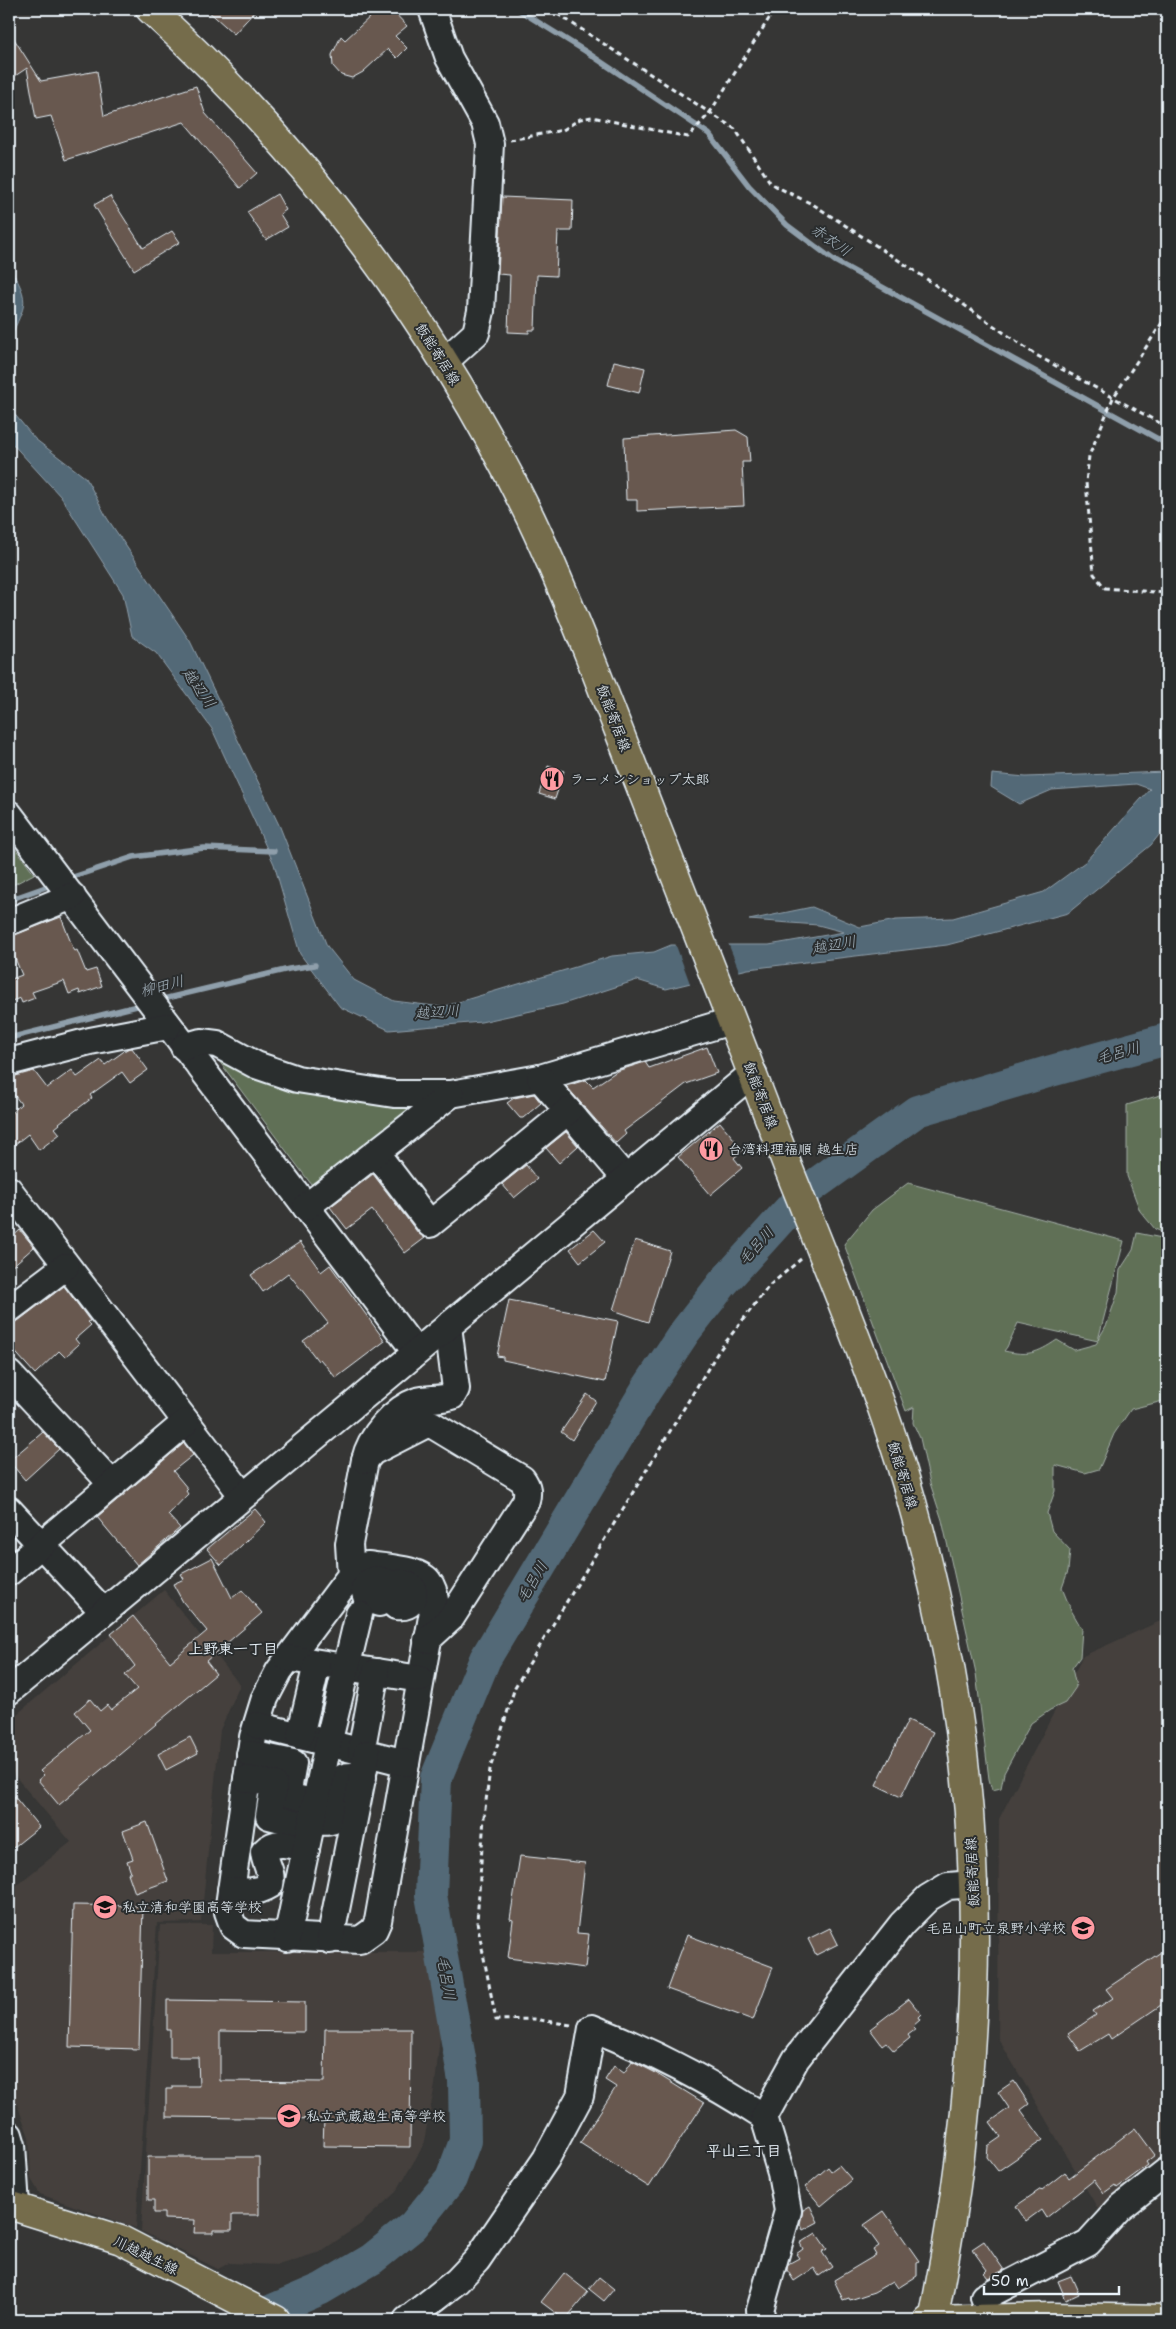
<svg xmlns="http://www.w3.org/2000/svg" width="1176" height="2329" font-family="'Shantell Sans','Klee One',sans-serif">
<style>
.built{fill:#45403d}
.green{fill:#616f57;stroke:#a4b0a8;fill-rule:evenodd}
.water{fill:#536977;stroke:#8f9fab}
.pier{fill:#363635}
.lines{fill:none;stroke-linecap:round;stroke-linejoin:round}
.stream{stroke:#8f9fab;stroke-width:5.5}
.river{stroke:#536977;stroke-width:32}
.building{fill:#68594f;stroke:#e8f1f8}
.minor-casing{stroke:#e8f1f8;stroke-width:30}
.major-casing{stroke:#e8f1f8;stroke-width:31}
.path{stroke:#e8f1f8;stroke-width:3;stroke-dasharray:5 4;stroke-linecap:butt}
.minor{stroke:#2a2d2e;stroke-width:26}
.major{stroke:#746c4b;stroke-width:28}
.labels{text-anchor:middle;stroke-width:4;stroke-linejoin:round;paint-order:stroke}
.street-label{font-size:14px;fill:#e8f1f8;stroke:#2a2d2e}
.poi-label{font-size:14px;fill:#e8f1f8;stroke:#2a2d2e;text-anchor:start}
.water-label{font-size:15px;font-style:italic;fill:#a5b4be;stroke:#2a2d2e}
.neighbourhood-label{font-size:15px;font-weight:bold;fill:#e8f1f8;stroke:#2a2d2e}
</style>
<rect width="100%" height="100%" fill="#363635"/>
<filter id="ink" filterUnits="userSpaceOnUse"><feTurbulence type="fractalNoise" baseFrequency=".02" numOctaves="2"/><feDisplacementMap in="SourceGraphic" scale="10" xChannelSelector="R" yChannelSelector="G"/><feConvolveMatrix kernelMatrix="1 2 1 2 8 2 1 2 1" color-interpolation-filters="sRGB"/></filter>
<g filter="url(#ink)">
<g class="built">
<path d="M164,1590l76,95 -20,45 -19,192 -44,1 -21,305 -96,-34 -9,-15 -2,-42 -20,-55v-191l62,-49 -62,-73v-48z"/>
<path d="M1167,1618v546l-66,50 -103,-176 1,-219 84,-163z"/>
<path d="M160,1925h52l-1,27h216l13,84 -5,49 -12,61 -27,46 -35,32 -41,28 -42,13 -49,-2 -11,6 -77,-38z"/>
</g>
<g class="green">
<path d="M9,840l25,34 -25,13z"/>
<path d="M222,1056l199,51 -102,79 -8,-2 -92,-123z"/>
<path d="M1167,1093v141l-12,-5 -15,-18 -13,-35v-71z"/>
<path d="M908,1183l216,58 -26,99 9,-16 11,-32 2,-22 13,-20 4,-17 30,6v161l-36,9 -17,25 -15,35 -14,4 -30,-8v26l-8,22 5,18 18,19 -2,21 -6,17 9,22 11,19 -2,28 -8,11 4,19 -11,16 -15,7 -19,13 -27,50 -3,15 -9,2 -3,-11 -13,-106 -34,-153 -12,-37 -10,-45 -7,-15 1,-16 -8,4 -62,-167 28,-34zM1018,1323l80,18 -2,3 -22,6 -17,-10c-21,14 -29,16 -53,11l3,-4z"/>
</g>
<g class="water">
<path d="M9,267c30,44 6,42 0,83z"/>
<path d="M9,398l2,12 24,29 51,39 21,40 83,123 90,186 47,119 27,34 40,21 48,6 170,-51 42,-4 17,-7h98l75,-13 -26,-7 -69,-5 63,-13 48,20 36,-7 57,-2 91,-26 41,-30 65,-73 -14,-5 -84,6 -33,14 -28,-17 1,-13 34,3 141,-5v53l-16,20 -83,68 -121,32 -199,24 -82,20 -29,-9 -74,24 -82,18 -92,8 -49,-23 -40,-53 -26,-90 -62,-135 -56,-76 -24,-17 -9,-42 -62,-97 -52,-57z"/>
</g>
<path class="pier" d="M675,943h53l12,30 -49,13z"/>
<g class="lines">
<g class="stream">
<path d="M517,9l68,42 124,83 40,52 38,39 48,36 332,183"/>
<path d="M67,879l66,-22 71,-9 70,3"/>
<path d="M9,900l45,-16"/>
<path d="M159,1000l130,-31 26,-4"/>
<path d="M9,1038l136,-34"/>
</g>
<path class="river" d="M249,2320l72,-31 51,-30 41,-33 38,-47 14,-38 -1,-60 -33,-186 5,-117 49,-119 161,-269 38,-57 38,-49 84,-93 111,-80 134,-40 116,-32"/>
</g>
<g class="building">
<path d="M206,9h51l-23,25z"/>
<path d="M364,9h27l16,17 -12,10 12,12 -10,10 -9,-9 -25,23 -11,6 -11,-3 -8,-9 -1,-11 9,-19 4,4 26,-24z"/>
<path d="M9,31l32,50 56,-10 7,45 92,-30 9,27 52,60 -17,15 -56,-66 -118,38 -15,-44 -15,3 -9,-51 -18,12z"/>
<path d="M277,194l9,16 -6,4 8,13 -22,13 -19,-28z"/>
<path d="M110,196l33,52 29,-17 8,11 -46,28 -40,-65z"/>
<path d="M502,197l71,3 -1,31h-14l-2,45 -19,-1 -2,55h-6v3l-21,-1 2,-57 -12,-1z"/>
<path d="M614,361l31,7 -6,25 -31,-8z"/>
<path d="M736,430l12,7 2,25h-8l2,44 -107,5v-11h-11l-2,-62z"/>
<path d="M548,766l16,5 -9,28 -16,-5z"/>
<path d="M61,917l12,31 2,3 2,-1 9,22 10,-3 6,17 -22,8 -1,-4 -10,4 -5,-13 -32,11 3,6 -13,5 -2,-5 -11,4v-22l13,-5 -13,-31v-7z"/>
<path d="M707,1047l10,26 -31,11 -62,47 2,3 -10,9 -50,-57 20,-6 7,7 24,-16 28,-9 4,6z"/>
<path d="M132,1048l16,22 -18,13 -8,-11 -32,23 2,3 -33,25 1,1 -5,4 5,6 -21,16 -11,-16 -19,15v-34l12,-11 -12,-16 6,-7 -3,-4 22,-6 13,17 25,-18 5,7 24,-17 4,5 22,-16z"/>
<path d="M534,1094l7,9 -18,15h-3l-13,-15 7,-5z"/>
<path d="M720,1122l23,28 -9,8 8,10 -32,27 -32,-38z"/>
<path d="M566,1132l12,14 -19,17 -13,-15z"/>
<path d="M526,1165l11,14 -23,19 -12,-14z"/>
<path d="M373,1174l45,59 7,5 -20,15 -33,-43 -25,19 -17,-22z"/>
<path d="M20,1230l14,17 -25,22v-29z"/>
<path d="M594,1230l11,12 -25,20 -10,-13z"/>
<path d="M635,1240l35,11 -22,71 -35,-12z"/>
<path d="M300,1242l21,30 9,-7 55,76 -49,37 -16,-19 -2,2 -15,-20 25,-18 -40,-50 -25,19 -12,-17z"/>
<path d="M64,1286l26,35 -2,1 3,3 -16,14 4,5 -14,13 -6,-6 -24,23 -26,-29v-21l9,-3z"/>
<path d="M509,1300l109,21 -13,61 -102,-22v-3l-6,-1z"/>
<path d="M587,1394l9,7 -24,39 -11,-8z"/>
<path d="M43,1432l16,17 -34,31 -16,-19z"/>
<path d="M184,1443l9,12 -20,16 15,18 -2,2 2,3 -20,21 12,13 -43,37 -40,-48z"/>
<path d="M255,1509l11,13 -45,43 -14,-16z"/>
<path d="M212,1558l20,40 10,-8 20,23 -56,48 10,13 -157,131 -21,-25 6,-5 -4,-4 50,-41 -15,-18 15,-13 10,12 7,-6 4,5 26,-21 -12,-14 10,-9 -24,-32 22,-18 37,46 37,-31 -24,-29 -10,-18 11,-5 -3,-5z"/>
<path d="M908,1720l25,12 -32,65 -25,-12z"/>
<path d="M190,1737l8,16 -32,17 -8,-16z"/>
<path d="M9,1790l30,37 -30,24z"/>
<path d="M147,1822l21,59 -33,12 -7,-20h3l-4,-12 6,-2 -10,-28z"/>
<path d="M520,1856l65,7 -8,70 12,1 -4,34 -77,-10 5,-38 -3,-1z"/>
<path d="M73,1905l70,1 -4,143 -70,-2z"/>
<path d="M830,1928l8,16 -22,11 -8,-16z"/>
<path d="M687,1935l86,32 -20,53 -86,-31z"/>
<path d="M1167,1948v53l-56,38 -3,-5 -28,17 -12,-17 28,-19 -3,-4 20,-13 -7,-9z"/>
<path d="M909,1999l12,15 -3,3 2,3 -7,6 3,3 -8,6 2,3 -16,13 -8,-9 -4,3 -12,-16z"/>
<path d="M167,2000l138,2v30l-85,-1v50l104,1 1,-53h86l-1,118 -87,-1 1,-27 -158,-2v-28h6v-3h27l-1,-29h-28v-27h-3z"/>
<path d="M632,2061l22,11 50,31 -55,84 -69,-44 36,-56 -11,-7 9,-14 10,7z"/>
<path d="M1014,2081l15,23 -8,6 22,30 -45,31 -11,-14 1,-11 13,-9 -11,-15 19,-14 -11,-16z"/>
<path d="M1135,2128l20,27 -9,7 2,3 -31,23 -2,-3 -11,8 -10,-13 -48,38 -5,-8 -15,11 -10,-15 25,-17 1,1 23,-18 4,6z"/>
<path d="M148,2157h111v58h-27v15h-19v3h-19l1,-13 -31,-1v-6h-10v-13h-6z"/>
<path d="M839,2165l13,15 -31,26 -16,-19 23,-20 3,4z"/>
<path d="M810,2206l8,16 -15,8 -3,-6 3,-14z"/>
<path d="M884,2211l35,50 -2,1v14l-19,12 -5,-7 -19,11 -24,8 -1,-2 -6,2 -9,-20 42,-25 -3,-5 6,-4 -15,-21z"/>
<path d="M816,2233l11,16 -5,3 10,15 -13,9 -5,-8 -20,13 -7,-11 1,-6 11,-6 -3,-4 7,-5 -3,-6z"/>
<path d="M984,2241l20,29 -16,8 -4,-5 3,-3 -15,-21z"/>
<path d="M564,2273l24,19 -23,28 -24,-18z"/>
<path d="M1071,2276l8,18 -13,6 -8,-19z"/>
<path d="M599,2277l15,12 -10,12 -15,-12z"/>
</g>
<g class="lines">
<defs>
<g id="minor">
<path d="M432,9l17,49 36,65 5,21 -9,167 -5,22 -32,29"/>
<path d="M9,814l407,538"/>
<path d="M9,922l63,-26"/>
<path d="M184,1047l17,-5 16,2 39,21 41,14 97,15h57l89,-16 191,-57"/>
<path d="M9,1062l81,-21 78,-15"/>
<path d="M540,1078l86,101"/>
<path d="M376,1153l54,71 138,-113"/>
<path d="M9,1190l234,306"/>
<path d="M306,1207l145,-113"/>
<path d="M9,1309l57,-43"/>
<path d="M9,1374l104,111"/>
<path d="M9,1510l94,101"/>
<path d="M9,1572l177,-150"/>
<path d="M351,1575l16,-10c16,2 51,4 61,16 5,6 6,12 7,19l-57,321 -4,9 -14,10 -116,-6 -11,-8 -5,-14 25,-175 12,-39 14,-27 72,-96 -2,-31 16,-84"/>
<path d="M389,1593v5l7,8c13,2 22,-6 16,-19 -24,-15 -18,11 -33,16l-12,-4 -3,-10 5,-7 8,-3 10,3 2,11"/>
<path d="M427,1640l24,-22 75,-117c2,-9 2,-14 -4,-22l-91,-55 -8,2 -51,26 -7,8c5,-23 29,-51 52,-59 11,-3 23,-1 35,-5l4,-7 -8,-63"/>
<path d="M288,1658l132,21"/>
<path d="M9,1691l744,-618"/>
<path d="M257,1725l149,38"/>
<path d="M300,1736l17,-72"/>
<path d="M361,1752l15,-80"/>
<path d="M250,1754l43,9 -6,33 29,7"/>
<path d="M247,1779l27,5 -5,32 42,11"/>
<path d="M312,1821c37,5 25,-12 22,-35 9,-12 16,-11 29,-9"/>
<path d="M231,1890c15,2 26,3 39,-5 3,-14 -5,-20 -6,-33 12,-13 27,-7 42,-3"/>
<path d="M287,1938l41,-194 31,-130"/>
<path d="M330,1940l37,-187"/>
<path d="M9,2135l3,10 4,61"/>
<path d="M984,2297l104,-54 32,-35 47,-37"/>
<path d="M407,2320l50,-39 20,-21 69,-101 34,-63 12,-68c59,23 118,54 172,89"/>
<path d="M762,2320l-2,-10 28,-99 -7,-38 -17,-56 32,-58 106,-135 26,-26 20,-12 26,-2"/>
</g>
<g id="major">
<path d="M150,9c158,143 288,318 381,510 23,48 43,98 63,148 65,166 130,333 194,500 32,80 65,160 94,241 30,84 52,172 68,259 40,220 27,436 -17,653"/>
<path d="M9,2205l112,35 155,80"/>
<path d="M928,2320l123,-3 116,2"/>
</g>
</defs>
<use href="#minor" class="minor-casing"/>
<use href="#major" class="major-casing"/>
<g class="path">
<path d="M550,9l185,120 35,53 9,6 35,17 104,68 118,82 131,72"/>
<path d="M1093,9h74"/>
<path d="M510,140l53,-10 17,-11 12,-2 96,20 21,-23 66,-105"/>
<path d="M1167,315l-54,83 -24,58 -3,26 8,92 11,14 62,5"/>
<path d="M571,2025l-37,-6 -38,1 -19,-98 7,-105 6,-48 25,-82 203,-335 51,-66 32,-27"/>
</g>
<use href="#minor" class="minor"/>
<use href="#major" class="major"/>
</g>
</g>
<defs>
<symbol id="restaurant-disc" viewBox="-11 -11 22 22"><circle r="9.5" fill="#ff9aa2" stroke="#2a2d2e"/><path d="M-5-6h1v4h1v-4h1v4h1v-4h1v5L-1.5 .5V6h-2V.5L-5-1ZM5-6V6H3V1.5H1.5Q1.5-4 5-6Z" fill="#111"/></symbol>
<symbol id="school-disc" viewBox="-11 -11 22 22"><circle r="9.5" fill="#ff9aa2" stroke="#2a2d2e"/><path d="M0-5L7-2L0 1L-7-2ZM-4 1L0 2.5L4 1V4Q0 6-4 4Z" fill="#111"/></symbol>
</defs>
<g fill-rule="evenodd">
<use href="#restaurant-disc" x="538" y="765" width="28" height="28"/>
<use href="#restaurant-disc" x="697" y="1135" width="28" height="28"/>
<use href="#school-disc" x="91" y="1893" width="28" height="28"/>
<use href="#school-disc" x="1069" y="1914" width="28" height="28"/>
<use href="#school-disc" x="275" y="2102" width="28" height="28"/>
</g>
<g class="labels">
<g class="street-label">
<text transform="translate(438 354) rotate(58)" y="5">飯能寄居線</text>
<text transform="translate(614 718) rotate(69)" y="5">飯能寄居線</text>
<text transform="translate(761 1095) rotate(69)" y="5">飯能寄居線</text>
<text transform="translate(903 1475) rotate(73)" y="5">飯能寄居線</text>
<text transform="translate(972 1872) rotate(-93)" y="5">飯能寄居線</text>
<text transform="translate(146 2255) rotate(26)" y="5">川越越生線</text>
</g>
<g class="poi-label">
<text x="570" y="784">ラーメンショップ太郎</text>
<text x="728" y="1154">台湾料理福順 越生店</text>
<text x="122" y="1912">私立清和学園高等学校</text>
<text x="1066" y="1933" text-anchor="end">毛呂山町立泉野小学校</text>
<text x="306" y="2121">私立武蔵越生高等学校</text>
</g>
<g class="water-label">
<text transform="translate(831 240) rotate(35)" y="5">赤衣川</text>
<text transform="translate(199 688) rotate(55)" y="5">越辺川</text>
<text transform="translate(834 945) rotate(-10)" y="5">越辺川</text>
<text transform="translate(162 986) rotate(-14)" y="5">柳田川</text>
<text transform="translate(437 1012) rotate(-4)" y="5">越辺川</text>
<text transform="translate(1118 1053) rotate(-16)" y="5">毛呂川</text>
<text transform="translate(756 1246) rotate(-48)" y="5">毛呂川</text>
<text transform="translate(532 1582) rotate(-59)" y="5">毛呂川</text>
<text transform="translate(446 1978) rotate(80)" y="5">毛呂川</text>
</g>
<g class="neighbourhood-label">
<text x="233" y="1654">上野東一丁目</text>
<text x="744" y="2156">平山三丁目</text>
</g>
</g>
<rect width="1176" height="2329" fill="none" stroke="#2a2d2e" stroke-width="30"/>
<rect x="15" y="15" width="1146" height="2299" fill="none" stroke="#e8f1f8" stroke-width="2" filter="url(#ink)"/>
<path d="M984 2286v8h135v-8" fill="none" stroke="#e8f1f8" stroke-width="2.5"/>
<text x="991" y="2286" font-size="15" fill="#e8f1f8" stroke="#2a2d2e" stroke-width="4" paint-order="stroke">50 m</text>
</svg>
